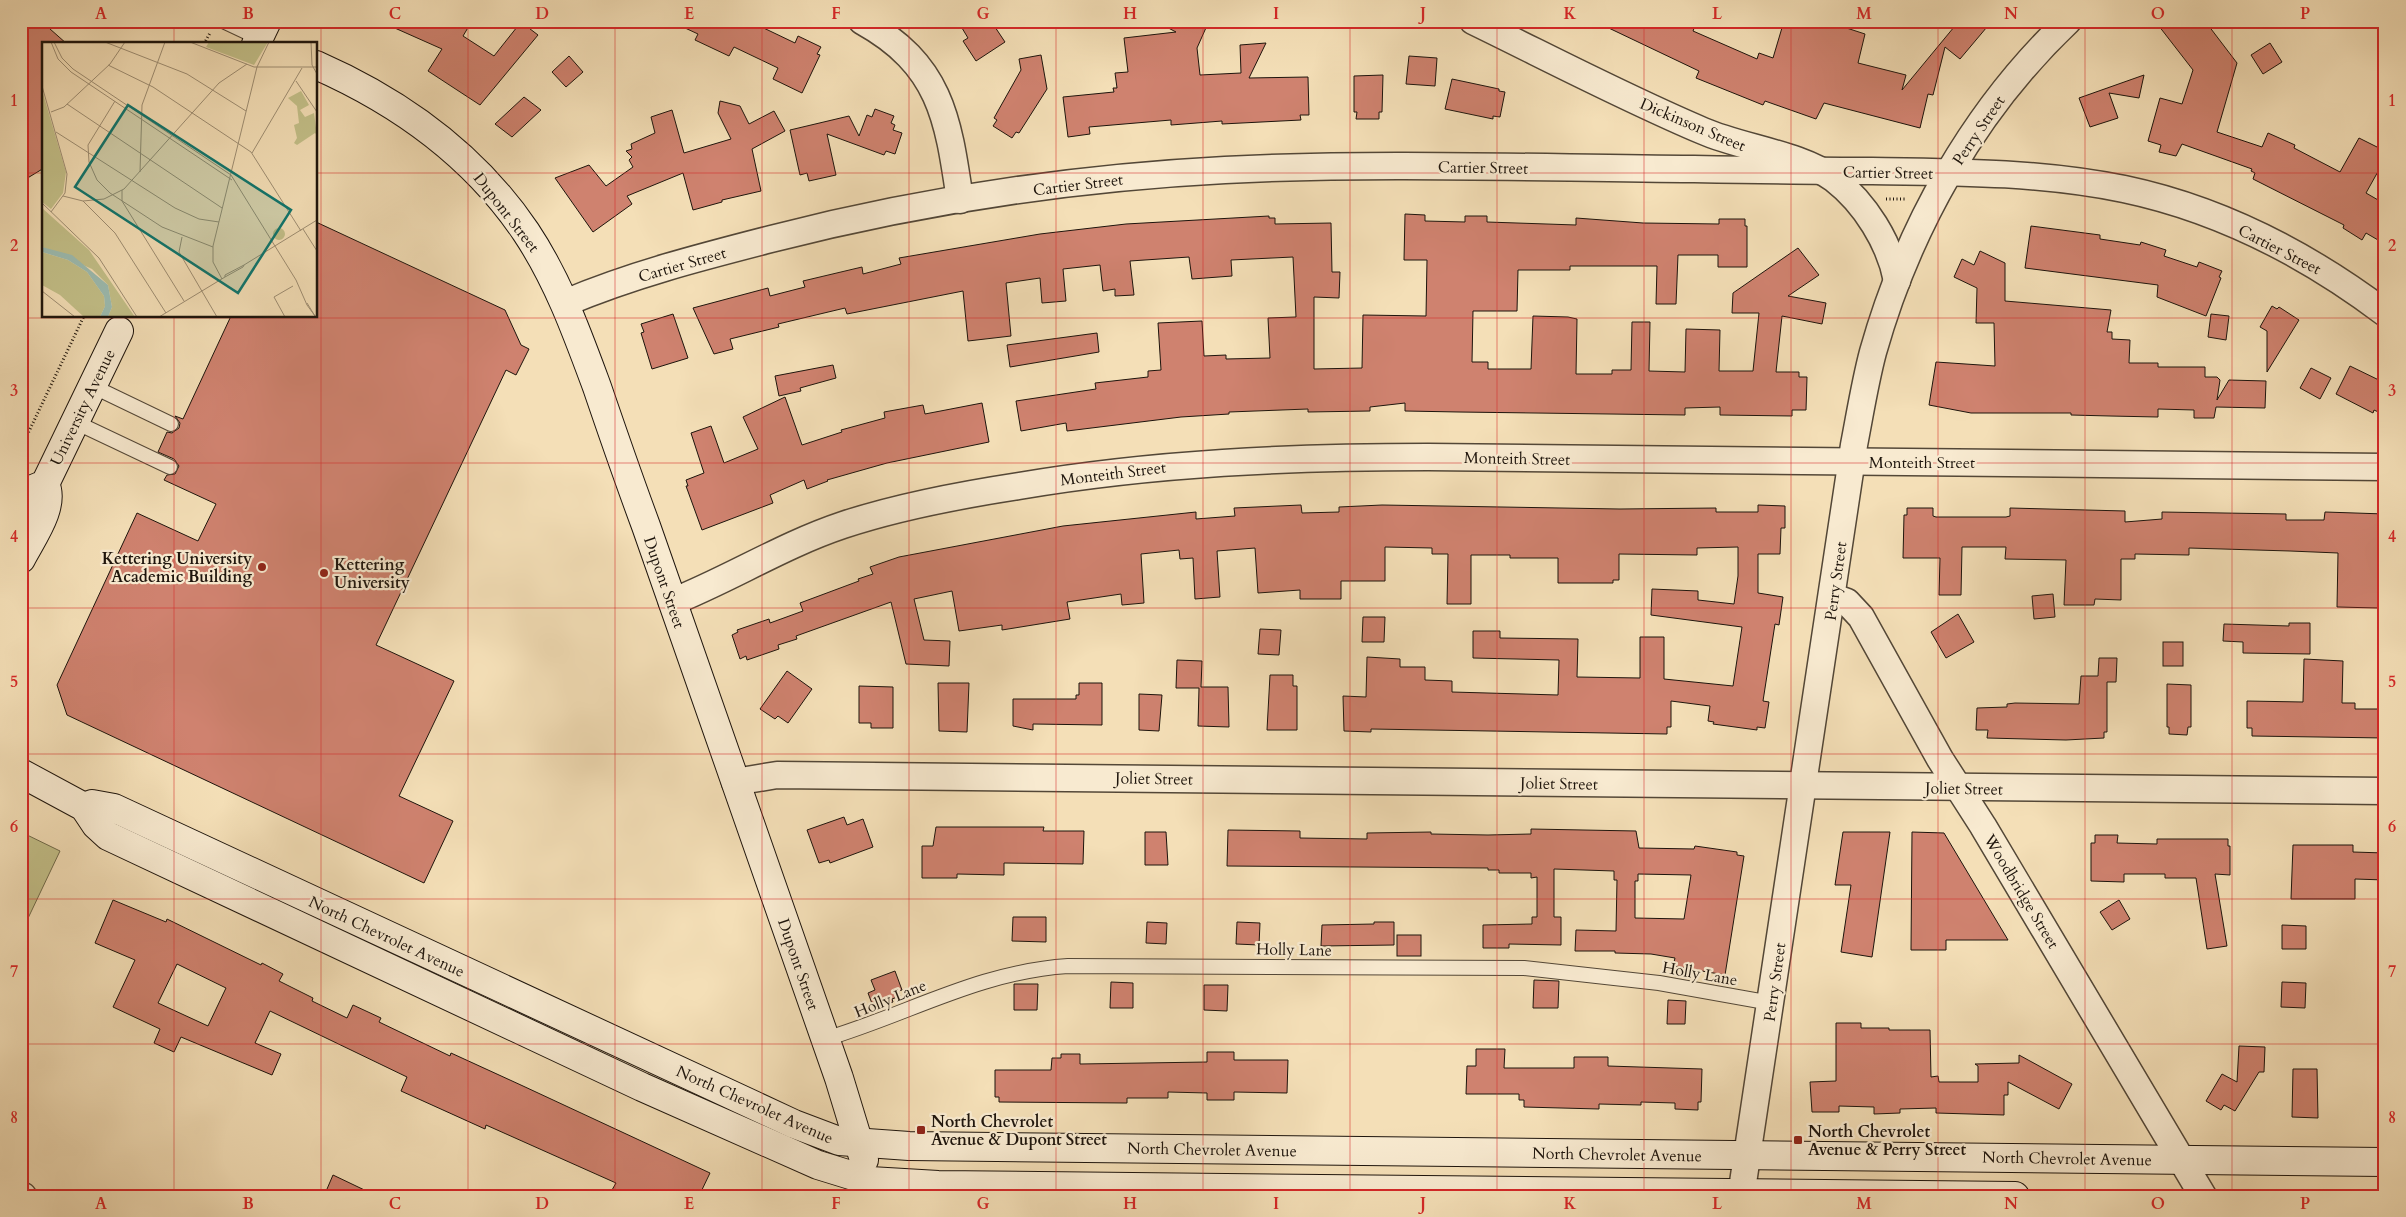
<svg xmlns="http://www.w3.org/2000/svg" width="2406" height="1217" font-family="Cardo,serif">
<style>
.green{fill:#c3c089;stroke:#706a4a}
.building{fill:#cf826f;stroke:#1d140c;fill-rule:evenodd}
.lines{fill:none;stroke-linecap:round;stroke-linejoin:round}
.lane-casing{stroke:#534737;stroke-width:16}
.street-casing{stroke:#534737;stroke-width:29}
.secondary-casing{stroke:#1d140c;stroke-width:30}
.path{stroke:#1d140c;stroke-width:3;stroke-dasharray:1 2.5;stroke-linecap:butt}
.lane{stroke:#f8ead0;stroke-width:14}
.street{stroke:#f8ead0;stroke-width:26}
.secondary{stroke:#f8ead0;stroke-width:28}
.grid{fill:none;stroke:#d62828;stroke-width:1;stroke-opacity:0.55}
.poi-dot{fill:#8f2418;stroke:#f8ead0;stroke-width:2}
.labels{text-anchor:middle;stroke-width:4.5;stroke-linejoin:round;paint-order:stroke}
.street-label{font-size:16px;fill:#1d140c;stroke:#f8ead0}
.poi-label{font-size:16px;font-weight:bold;fill:#1d140c;stroke:#f8ead0;text-anchor:start}
.inset-road{fill:none;stroke:#9e8e73;stroke-width:1}
.view{fill:#0f766e;fill-opacity:0.15;stroke:#0f766e;stroke-width:2.5}
.inset-edge{fill:none;stroke:#1d140c;stroke-width:2.5}
.neatline{fill:none;stroke:#d62828;stroke-width:2}
.grid-label{font-size:16px;text-anchor:middle;font-weight:bold;fill:#d62828}
</style>
<rect width="100%" height="100%" fill="#f4dfb7"/>
<filter id="stains"><feTurbulence type="fractalNoise" baseFrequency=".004" numOctaves="4"/><feColorMatrix values="0 0 0 0 .2 0 0 0 0 .09 0 0 0 0 .02 0 0 0 .5 -.17"/></filter>
<radialGradient id="worn" r=".72"><stop offset=".6" stop-color="#630" stop-opacity="0"/><stop offset="1" stop-color="#630" stop-opacity=".3"/></radialGradient>
<path class="green" d="M21,832l39,19 -39,82z"/>
<g class="building">
<path d="M21,21h20l26,23h-23v124l-23,14z"/>
<path d="M379,21h93l-9,15 31,20 27,-34 17,13 -58,70 -52,-34 14,-22z"/>
<path d="M670,21h79l46,22 3,-7 23,11 -4,7 3,1 -18,38 -29,-14 5,-11 -44,-21 -5,9 -34,-16 3,-6z"/>
<path d="M973,21h18l14,21 -29,19 -13,-20 5,-3 -6,-10z"/>
<path d="M1155,21h54l-12,27 3,27 41,-2 -1,-28 26,-2 -17,35 59,-1 1,38h-9l1,5 -79,4v-3l-51,4v-5l-82,7 1,7 -22,3 -5,-40 51,-5 -1,-4h4l-2,-15 13,-1 -4,-34 52,-6z"/>
<path d="M1594,21h103l-4,10 64,28 2,-6 14,5 11,-37h41l40,13 -7,29 48,12 -4,15 57,-69h33l-32,38 -15,-12 -12,48 -5,-1 -8,34 -96,-25 -8,16 -51,-18 -2,4 -67,-27 3,-7z"/>
<path d="M2155,21h50l32,42 -20,69 45,15 6,-14 27,12 -1,3 46,24 19,-34 26,13v8l-19,34 19,11v24l-7,12 -12,-7 -4,7 -19,-12 1,-3 -91,-46 2,-6 -4,-2 1,-2 -70,-25 -6,12 -17,-4 2,-7 -13,-4 12,-43 22,6 11,-34z"/>
<path d="M2270,43l12,19 -19,12 -12,-19z"/>
<path d="M1041,55l6,34 -28,44 -3,-1 -4,6 -19,-12 4,-6 -3,-2 27,-48 -2,-11z"/>
<path d="M569,56l14,16 -17,15 -14,-15z"/>
<path d="M1409,56l28,2 -2,28 -29,-2z"/>
<path d="M1383,75l-1,37h-3v7h-23l1,-7h-3v-36z"/>
<path d="M2144,75l-5,23 -30,-5 9,25 -28,9 -11,-29z"/>
<path d="M1452,79l47,10v2l6,1 -5,25 -7,-1v3l-48,-10z"/>
<path d="M524,97l17,13 -29,27 -17,-13z"/>
<path d="M720,101l20,5 9,18 25,-13 11,20 -33,18 9,42 -39,9v2l-29,8 -10,-37 -56,23 5,8 -39,28 -38,-54 34,-13 17,21 27,-19 -4,-7 3,-3 -6,-6 6,-2 -1,-5 24,-11 -4,-16 21,-7 12,43 47,-14 -13,-26z"/>
<path d="M875,109l19,7 -3,7 4,2 -2,5 9,3 -7,21 -9,-3 -2,4 -57,-21 9,41 -27,6 -2,-8 -7,2 -10,-45 59,-14 10,20 8,-21 5,2z"/>
<path d="M1405,214l20,1v6l40,1v-6h22v6l89,3v-7l67,5 76,1v-5h26v7h2v41h-29v-12h-40l-2,49h-20l1,-38h-87v4h-52l-1,41h-44l-1,51h16v7h43l2,-53 35,1 9,2 -1,55h36v-4h19l1,-48h18l-1,49 36,1 1,-43 34,1 -1,41h34l6,-58h-27l1,-20 65,-45 21,27 -31,21 38,7 -4,21 -40,-8 -6,56h23v5h8l-1,33h-14v6l-72,-1v-8l-35,1v7l-226,-3 -54,-1v-8l-35,4v4l-62,1v-3l-79,3v2l-48,3 -114,14 -1,-8 -45,8 -5,-30 80,-12 -1,-6 53,-6v-6l13,-1 -3,-47 44,-2 2,35 22,-1v4l44,-1 -2,-40 28,-1 -3,-60 -62,3 1,16 -40,3 -3,-22 -59,4 4,34 -19,1v-7l-12,2 -3,-26 -37,4 3,32 -24,2 -2,-25 -34,5 5,53 -43,5 -5,-50 -116,23 -2,-6 -67,16 1,3 -49,12 3,10 -19,5 -21,-46 75,-20 2,8 35,-9 -2,-6 59,-14 1,7 38,-10 -2,-6 141,-24 86,-10 143,-8v2h6v6l56,-1 1,49h8l-1,26 -25,-1v72l48,-1 1,-53 63,1 1,-56h-23z"/>
<path d="M316,222l189,88 16,35 8,4 -13,26 -10,-5 -130,275 78,36 -55,115 54,25 -29,62 -357,-168 -10,-30 80,-172 61,28 18,-37 -52,-24 3,-5 8,-1 4,-8 -5,-7 -16,-7 9,-20 5,1 7,-5 1,-5 -5,-7 8,3 48,-103h85z"/>
<path d="M2031,226l69,9v4l40,6 1,-3 25,8 -2,6 33,11 2,-5 23,9 -3,6 2,1 -15,38 -49,-19 1,-12 -133,-17z"/>
<path d="M1980,251l25,12v38l106,9 -4,22h5v7l18,1 -1,23h29v4h47v10h12l3,3 -3,20 12,-20 37,1 -1,27 -49,-1 -2,11h-20v-8l-36,-1v8l-48,-1 -39,-1v-2h-100l-42,-8 7,-43 59,4 -1,-43h-18l1,-35 -23,-11 8,-18 12,6z"/>
<path d="M2272,306l5,3 2,-2 20,13 -32,52v-41l-7,-4z"/>
<path d="M673,314l15,44 -36,11 -11,-36 3,-1 -3,-8z"/>
<path d="M2211,314l18,2 -3,24 -18,-3z"/>
<path d="M1097,333l2,19 -89,15 -3,-22z"/>
<path d="M833,365l3,13 -36,10 1,3 -22,5 -4,-20z"/>
<path d="M2350,366l35,17v32l-11,-5 -1,3 -37,-19z"/>
<path d="M2311,368l20,10 -11,21 -20,-11z"/>
<path d="M785,397l17,48 40,-13 -1,-2 44,-12 -1,-6 39,-7 2,9 57,-11 7,39 -102,21 -60,17 1,1 -21,8 -3,-9 -34,15 3,8 -71,27 -16,-44h2l-2,-6 18,-7 -13,-40 20,-7 13,37 34,-14 -15,-32z"/>
<path d="M1301,505l1,8 37,-1v-5l43,-2 238,4 96,-1v4h42v-7l27,1v22h-4l-1,26h-22v39l25,4 -4,28 -4,-1 -12,77 6,1 -4,26 -8,-1v3l-44,-6 1,-2 -6,-1 2,-15 -39,-5v26h-4v7l-296,-5v3l-27,-1 -1,-35 23,1 1,-40 33,2v8h25v13l27,1v11l106,3 1,-35 -86,-2v-27h27v7l78,1 -1,38 63,1v-41h24v42l69,7 9,-59 -91,-12 1,-26 46,2v9l36,4 4,-28v-29l-41,1v7l-78,-1v26h-6v3h-55v-25h-48v-3h-39v49h-24l1,-50h-16v-6l-47,-1v34h-44v18h-41v-9l-42,3 -3,-45 -38,3 3,46 -25,2 -2,-41 -13,1 -1,-9 -38,4 3,49 -22,2 -1,-11 -54,8 3,17 -68,11v-5l-43,6 -7,-40 -38,8 10,41 26,1 -1,25 -43,-2 -15,-62 -95,34 1,3 -19,6 1,4 -32,11 -1,-4 -6,3 -8,-24 6,-3 -1,-2 32,-11 1,4 33,-12 -3,-8 59,-22 -1,-2 15,-5 -3,-7 29,-10 164,-31 133,-14v7l39,-3 -1,-8z"/>
<path d="M1907,508h26v8l3,1h70l4,-1v-8l115,3v11l37,-3v-7l124,2v6h38l1,-8 60,2v44l-5,-1 -2,51 -41,-1 1,-54 -48,-2 -101,-3v7l-54,-1v5h-14v41l-26,-1 -1,6h-30l2,-45 -61,-1 1,-12h-44l-1,48h-22l1,-37h-37l1,-43h3z"/>
<path d="M2053,594l2,23 -21,2 -2,-23z"/>
<path d="M1958,614l16,28 -28,16 -15,-26z"/>
<path d="M1363,617h22l-1,25h-22z"/>
<path d="M2289,623h21v31l-67,-1v-11l-20,-1 1,-17 65,2z"/>
<path d="M1260,629l21,1 -2,25 -21,-1z"/>
<rect x="2163" y="642" width="20" height="24"/>
<path d="M2099,658h18l-1,24h-9v50h-3v6l-38,2 -79,-2 1,-8h-12l1,-22 30,-1v-3l8,-1 64,1 2,-28h17z"/>
<path d="M2304,659l39,2 -1,42h13v6h30v29l-133,-2v-8h-5v-27l56,1z"/>
<path d="M1177,660l25,1 -1,26h27l1,40 -31,-1 1,-38h-23z"/>
<path d="M787,671l25,18 -24,34 -10,-7 -3,3 -15,-10z"/>
<path d="M1270,675h23v11h4v44h-30z"/>
<path d="M938,683h31l-2,49 -28,-1z"/>
<path d="M1079,683h23v42l-69,-1v6l-20,-4v-27h63v-4h3z"/>
<path d="M2167,684l24,1v42h-3l-1,8 -18,-1v-7h-2z"/>
<path d="M859,686l34,1v41h-22v-5h-12z"/>
<path d="M1139,694l23,1 -3,36 -20,-1z"/>
<path d="M844,817l3,8 16,-6 10,28 -43,16 -1,-3 -10,3 -12,-33z"/>
<path d="M936,827h108l-1,4h41l-1,33 -79,-1v12l-47,-1v4h-35v-32h11z"/>
<path d="M1531,829l105,2 3,17 55,1 1,-3 42,6v3l7,1 -19,119 -52,-9 2,-8 -24,-4 -36,-1v-2h-40l1,-21 40,1 1,-51h-3v-9l-60,-2v48h7v28l-52,-1v4h-26v-23l49,-1v-7h5v-40l-6,1v-5h-32v-3h-11v-2l-261,-2 1,-36 72,1v7l67,1v-6l64,-1v2l57,1 43,-1zM1638,874l53,1 -7,44 -49,-1v-37h3z"/>
<path d="M1145,832h21l2,33h-23z"/>
<path d="M1843,832h47l-18,125 -31,-5 10,-67h-16z"/>
<path d="M1912,832l32,1 64,107h-62v10h-35z"/>
<path d="M2095,835h23l-1,8 40,1v-5h71v7h2v29l-15,-1 12,72 -20,3 -11,-71h-31v-4h-41v8l-33,-1v-38h4z"/>
<path d="M2293,845h60v7l32,1v27l-30,-1v20h-64z"/>
<path d="M113,900l53,22 1,-3 94,46 1,-2 21,11 -4,7 34,17 -1,3 35,17 6,-13 28,13 -2,4 71,34 1,-3 72,33 187,87 -11,23h-75l-12,-6 4,-7 -130,-58 -1,4 -84,-38 6,-14 -137,-66 -15,32 26,11 -9,21 -91,-38 -7,15 -20,-9 6,-14 -47,-22 22,-47 -40,-17zM177,964l49,24 -18,38 -50,-23z"/>
<path d="M2119,900l11,19 -18,11 -12,-18z"/>
<path d="M1013,917h33v25l-34,-1z"/>
<path d="M1147,922l20,1 -1,21 -20,-1z"/>
<path d="M1237,922l23,1 -1,22 -23,-1z"/>
<path d="M1374,922h20v23l-73,1 1,-21 52,-1z"/>
<path d="M2282,925l24,1v23h-24z"/>
<rect x="1397" y="935" width="24" height="21"/>
<path d="M895,971l7,19 -4,1 2,5 -8,3 1,3 -19,7 -6,-16 7,-3 -4,-10z"/>
<path d="M1534,980l25,1 -1,27h-25z"/>
<path d="M1111,982l22,1v25h-23z"/>
<path d="M2282,982l24,1 -1,25 -24,-1z"/>
<path d="M1014,984h24l-1,26h-23z"/>
<path d="M1204,985h24l-1,26 -23,-1z"/>
<path d="M1668,1000l18,1 -1,23h-18z"/>
<path d="M1836,1023h25v5h28v2h41l1,47 7,-1 1,6h39v-16l-3,-2 44,-1v-8l53,29 -13,25 -51,-27v13h-4v20l-68,-2v-5l-36,1v4l-26,1v-7l-35,-1v6h-27l-2,-30 26,-1z"/>
<path d="M2239,1046l26,1 -1,25h-5l-24,39 -11,-6 -3,5 -15,-9 16,-27 15,8z"/>
<path d="M1476,1049h29l-1,19h70v-11h34v9l94,3 -1,33h-3v8l-23,-1v-6l-34,-1v3l-42,-1v5l-75,-2v-7h-5v-6h-53l1,-28h9z"/>
<path d="M1207,1052h27v8h54l-1,33 -53,-1v8h-27v-7l-39,-1v6h-41v5l-128,-1v-5h-4v-27h56l1,-12h9v-4h19v10l127,-2z"/>
<path d="M2293,1069h24l1,49 -26,-1z"/>
<path d="M333,1175l44,21h-53z"/>
</g>
<g class="lines">
<defs>
<g id="lane">
<path d="M223,21l36,17"/>
<path d="M92,386l79,38"/>
<path d="M75,422l95,45"/>
<path d="M825,1039c84,-25 153,-67 243,-73l456,2 135,15 112,20"/>
</g>
<g id="street">
<path d="M862,21c79,44 86,97 98,179"/>
<path d="M1473,21c76,37 152,77 230,110 39,17 98,23 131,48 31,24 56,64 63,102"/>
<path d="M565,303c66,-28 136,-46 206,-64 148,-38 301,-61 454,-69 156,-8 312,-2 469,-1 59,1 119,2 178,2 85,1 169,1 252,18 95,20 184,66 261,124"/>
<path d="M1833,597l14,5 14,15 79,142 43,67 220,370"/>
<path d="M672,602c58,-23 111,-57 171,-77 57,-19 117,-30 176,-39 136,-23 272,-29 409,-29l957,10"/>
<path d="M735,782l42,-7 1608,16"/>
<path d="M21,1195l2,1"/>
<path d="M1741,1196l113,-751c6,-31 11,-63 19,-93 35,-124 101,-242 195,-331"/>
</g>
<g id="secondary">
<path d="M256,44l11,-23"/>
<path d="M316,65c84,37 158,90 210,167 32,48 51,101 71,155 16,47 32,93 49,139 65,184 129,368 193,552l25,82"/>
<path d="M21,506l12,-17 12,-5 74,-153"/>
<path d="M21,559c10,-20 35,-53 24,-75"/>
<path d="M21,773l63,34 12,18 12,11 534,251 176,78 52,16 68,4 1077,11"/>
<path d="M84,807l8,-3 22,4 680,316 45,17 70,5 1476,16"/>
</g>
</defs>
<use href="#lane" class="lane-casing"/>
<use href="#street" class="street-casing"/>
<use href="#secondary" class="secondary-casing"/>
<g class="path">
<path d="M204,44l6,-11"/>
<path d="M1886,199h21"/>
<path d="M21,448l63,-132"/>
</g>
<use href="#lane" class="lane"/>
<use href="#street" class="street"/>
<use href="#secondary" class="secondary"/>
</g>
<path class="grid" d="M174,21v23M321,21v1175M468,21v1175M615,21v1175M762,21v1175M909,21v1175M1056,21v1175M1203,21v1175M1350,21v1175M1497,21v1175M1644,21v1175M1791,21v1175M1938,21v1175M2085,21v1175M2232,21v1175M21,173h23M316,173h2069M174,316v880M21,318h2364M21,463h2364M21,608h2364M21,754h2364M21,899h2364M21,1044h2364"/>
<g class="poi-dot">
<circle cx="262" cy="567" r="5"/>
<circle cx="324" cy="573" r="5"/>
<rect x="916" y="1125" width="10" height="10" rx="2.5"/>
<rect x="1793" y="1135" width="10" height="10" rx="2.5"/>
</g>
<g class="labels">
<g class="street-label">
<text transform="translate(1693 124) rotate(23)" y="6">Dickinson Street</text>
<text transform="translate(1978 130) rotate(-56)" y="6">Perry Street</text>
<text transform="translate(1483 167) rotate(1)" y="6">Cartier Street</text>
<text transform="translate(1888 172) rotate(1)" y="6">Cartier Street</text>
<text transform="translate(1078 184) rotate(-7)" y="6">Cartier Street</text>
<text transform="translate(507 212) rotate(52)" y="6">Dupont Street</text>
<text transform="translate(2280 249) rotate(27)" y="6">Cartier Street</text>
<text transform="translate(682 264) rotate(-16)" y="6">Cartier Street</text>
<text transform="translate(82 407) rotate(-64)" y="6">University Avenue</text>
<text transform="translate(1517 458) rotate(1)" y="6">Monteith Street</text>
<text x="1922" y="468">Monteith Street</text>
<text transform="translate(1113 473) rotate(-7)" y="6">Monteith Street</text>
<text transform="translate(1835 581) rotate(-82)" y="6">Perry Street</text>
<text transform="translate(665 582) rotate(71)" y="6">Dupont Street</text>
<text transform="translate(1154 778) rotate(1)" y="6">Joliet Street</text>
<text transform="translate(1559 783) rotate(1)" y="6">Joliet Street</text>
<text transform="translate(1964 788) rotate(1)" y="6">Joliet Street</text>
<text transform="translate(2022 891) rotate(59)" y="6">Woodbridge Street</text>
<text transform="translate(387 936) rotate(25)" y="6">North Chevrolet Avenue</text>
<text transform="translate(1294 949) rotate(1)" y="6">Holly Lane</text>
<text transform="translate(799 964) rotate(71)" y="6">Dupont Street</text>
<text transform="translate(1700 973) rotate(10)" y="6">Holly Lane</text>
<text transform="translate(1774 982) rotate(-82)" y="6">Perry Street</text>
<text transform="translate(890 998) rotate(-22)" y="6">Holly Lane</text>
<text transform="translate(755 1104) rotate(24)" y="6">North Chevrolet Avenue</text>
<text transform="translate(1212 1149) rotate(1)" y="6">North Chevrolet Avenue</text>
<text transform="translate(1617 1154) rotate(1)" y="6">North Chevrolet Avenue</text>
<text transform="translate(2067 1158) rotate(1)" y="6">North Chevrolet Avenue</text>
</g>
<g class="poi-label">
<text x="252" y="564" text-anchor="end">Kettering University<tspan x="252" dy="18">Academic Building</tspan></text>
<text x="334" y="570">Kettering<tspan x="334" dy="18">University</tspan></text>
<text x="931" y="1127">North Chevrolet<tspan x="931" dy="18">Avenue &amp; Dupont Street</tspan></text>
<text x="1808" y="1137">North Chevrolet<tspan x="1808" dy="18">Avenue &amp; Perry Street</tspan></text>
</g>
</g>
<g transform="translate(42 42)">
<rect width="275" height="275" fill="#f4dfb7"/>
<path d="M167,0h59l-14,23 -48,-18zM0,48l24,82 -3,21 -12,16 -9,-7zM259,49l8,14 -9,5 5,7 9,-4 3,22 -2,-2 -18,12 -3,-2 3,-5 -3,-13 5,-2 -2,-17 -9,-8zM0,166l47,42 46,67h-27l4,-10 -4,-22 -16,-16 -50,-22zM231 192a6 6 0 1 1 12 0a6 6 0 1 1-12 0ZM0,210l26,8 19,12 17,24 1,10 -5,11h-16l-24,-22 -18,-10z" fill="#c3c089"/>
<path d="M0,205l30,8 36,30 4,22 -4,10h-8l5,-11 -1,-10 -17,-24 -19,-12 -26,-8z" fill="#9cbcb1"/>
<path class="inset-road" d="M9,0l7,17 13,13 161,108M12,0l8,16 11,11 158,106 65,105 11,25 8,11 -8,-13M63,0l82,32 59,37M148,0l64,25h63M269,0l1,23 5,9M66,23l45,22 98,65 50,79M254,39l21,31M0,44l25,88 -2,19 -14,19M73,59l-27,44 1,17 8,18 13,13 52,34 51,20M25,62l155,104M9,70l13,-5 46,-43 15,-22M14,90l119,76 24,11 20,3M210,111l50,-85M98,130l2,-67 23,-63M80,148v11l62,100M21,154l20,5 32,32 51,80M41,159l21,-2 20,-10 95,-106 28,-19M0,161l57,55 38,59M261,187l14,22M140,195l-3,15 38,65M202,223l73,-45M202,223l-1,2 -18,10v-2zM180,237l-9,-17v-16l44,-179 12,-25M0,249l33,26M117,275l66,-40M243,275l-11,-20 19,-11"/>
<path class="view" d="M86,63l163,105 -53,83 -163,-106z"/>
<rect width="275" height="275" class="inset-edge"/>
</g>
<rect width="2406" height="1217" fill="none" stroke="#f4dfb7" stroke-width="55"/>
<rect x="28" y="28" width="2350" height="1162" class="neatline"/>
<g class="grid-label">
<text x="101" y="19">A</text>
<text x="248" y="19">B</text>
<text x="395" y="19">C</text>
<text x="542" y="19">D</text>
<text x="689" y="19">E</text>
<text x="836" y="19">F</text>
<text x="983" y="19">G</text>
<text x="1130" y="19">H</text>
<text x="1276" y="19">I</text>
<text x="1423" y="19">J</text>
<text x="1570" y="19">K</text>
<text x="1717" y="19">L</text>
<text x="1864" y="19">M</text>
<text x="2011" y="19">N</text>
<text x="2158" y="19">O</text>
<text x="2305" y="19">P</text>
<text x="14" y="106">1</text>
<text x="2392" y="106">1</text>
<text x="14" y="251">2</text>
<text x="2392" y="251">2</text>
<text x="14" y="396">3</text>
<text x="2392" y="396">3</text>
<text x="14" y="542">4</text>
<text x="2392" y="542">4</text>
<text x="14" y="687">5</text>
<text x="2392" y="687">5</text>
<text x="14" y="832">6</text>
<text x="2392" y="832">6</text>
<text x="14" y="977">7</text>
<text x="2392" y="977">7</text>
<text x="14" y="1123">8</text>
<text x="2392" y="1123">8</text>
<text x="101" y="1209">A</text>
<text x="248" y="1209">B</text>
<text x="395" y="1209">C</text>
<text x="542" y="1209">D</text>
<text x="689" y="1209">E</text>
<text x="836" y="1209">F</text>
<text x="983" y="1209">G</text>
<text x="1130" y="1209">H</text>
<text x="1276" y="1209">I</text>
<text x="1423" y="1209">J</text>
<text x="1570" y="1209">K</text>
<text x="1717" y="1209">L</text>
<text x="1864" y="1209">M</text>
<text x="2011" y="1209">N</text>
<text x="2158" y="1209">O</text>
<text x="2305" y="1209">P</text>
</g>
<rect width="100%" height="100%" filter="url(#stains)"/>
<rect width="100%" height="100%" fill="url(#worn)"/>
</svg>
